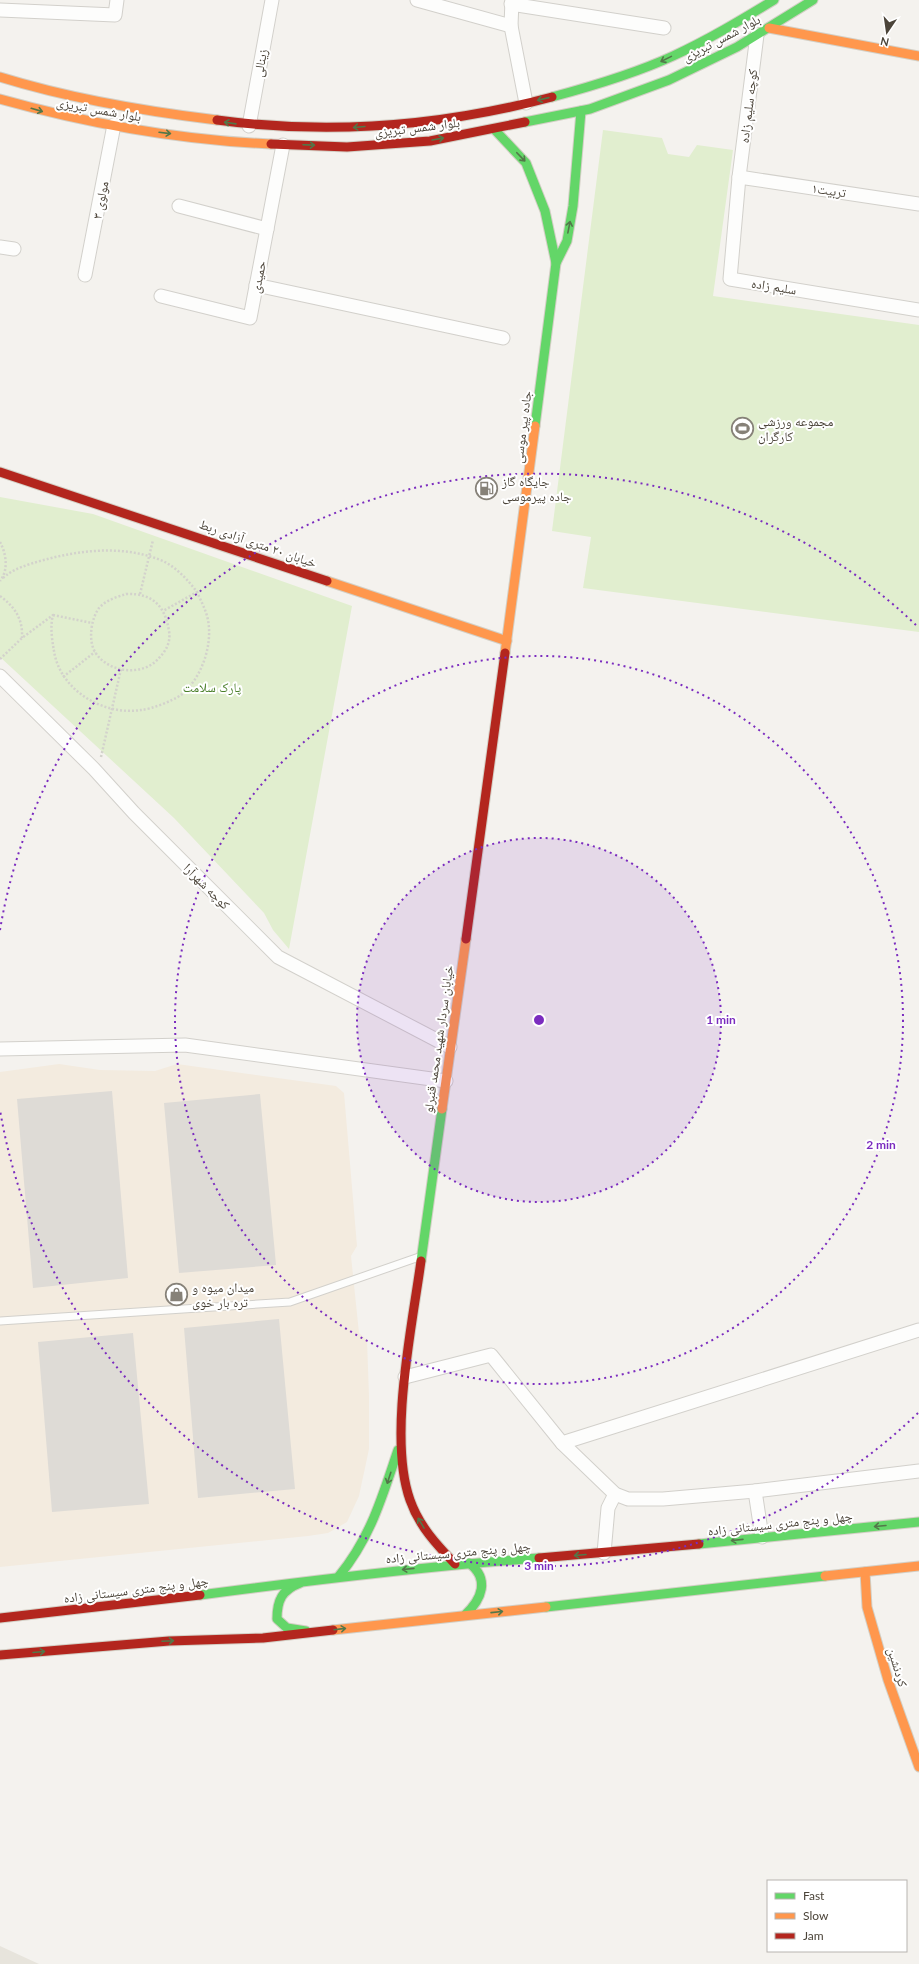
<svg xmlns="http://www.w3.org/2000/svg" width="919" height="1964" font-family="Lato,'Noto Naskh Arabic',sans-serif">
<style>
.residential{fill:#e7e4dc}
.commercial{fill:#f3ebdf}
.green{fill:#e1eecf}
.building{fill:#dedbd6}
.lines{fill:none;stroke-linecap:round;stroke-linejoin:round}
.lane-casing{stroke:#d2d0cb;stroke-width:9}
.street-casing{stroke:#d2d0cb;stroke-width:15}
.fast-casing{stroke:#d3cfc5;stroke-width:11}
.slow-casing{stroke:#d3cfc5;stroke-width:11}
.jam-casing{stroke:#d3cfc5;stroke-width:11}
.path{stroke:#d3d2cc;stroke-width:2.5;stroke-dasharray:2 2;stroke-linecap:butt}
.lane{stroke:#fdfdfc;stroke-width:7}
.street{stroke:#fdfdfc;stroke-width:13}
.fast{stroke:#63d668;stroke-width:9}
.slow{stroke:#ff974d;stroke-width:9}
.jam{stroke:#b3261e;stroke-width:9}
.oneway{stroke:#537749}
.ring{fill:none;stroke:#7b2cbf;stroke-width:2;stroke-dasharray:2 4}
.labels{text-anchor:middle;stroke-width:4;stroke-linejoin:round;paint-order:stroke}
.street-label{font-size:13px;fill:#4b4439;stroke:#fff}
.poi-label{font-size:13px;fill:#4b4439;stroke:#fff;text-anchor:start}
.park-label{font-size:13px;fill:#4a7f2a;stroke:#fff}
.centre{fill:#7b2cbf;stroke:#fff;stroke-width:2}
.ring-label{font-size:12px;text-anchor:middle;font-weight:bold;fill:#7b2cbf;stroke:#fff;stroke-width:4;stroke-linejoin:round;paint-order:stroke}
</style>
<rect width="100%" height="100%" fill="#f4f2ee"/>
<path class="residential" d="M0,1946l39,18h-39z"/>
<path class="commercial" d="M59,1064l41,6 55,1 22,-7 159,22 8,7 13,153 -6,10 8,77 8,7 2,56v53l-10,47 -12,26 -19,11 -20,3 -308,31v-495z"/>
<g class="green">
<path d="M603,130l59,8 6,16 21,3 8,-12 36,5 -20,146 206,29v307l-336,-44 8,-51 -39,-6z"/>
<path d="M0,497l93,17 259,92 -63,343 -16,-19 -9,-17 -90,-95 -174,-161z"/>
</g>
<g class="building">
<path d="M112,1091l16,187 -95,10 -16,-189z"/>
<path d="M260,1094l16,171 -97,8 -15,-170z"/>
<path d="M279,1319l16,170 -97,9 -14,-170z"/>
<path d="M133,1333l16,171 -97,8 -14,-170z"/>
</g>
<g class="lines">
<defs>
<path id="lane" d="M0,1321l290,-19 129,-45"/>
<g id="street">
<path d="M417,0l94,26"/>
<path d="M512,0l-1,26 15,77"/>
<path d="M511,4l153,24"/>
<path d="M0,10l115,5 2,-15"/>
<path d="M757,35l-18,142 -9,102 189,31"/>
<path d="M249,126l23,-126"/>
<path d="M739,177l180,27"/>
<path d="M179,206l88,23"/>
<path d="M0,247l14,2"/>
<path d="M85,275l29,-150"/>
<path d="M256,285l247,53"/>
<path d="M161,296l89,22 33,-173"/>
<path d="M0,676l94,93 40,44 144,144 172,90"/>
<path d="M0,1049l185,-4 261,36"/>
<path d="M405,1377l86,-22 71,88 357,-113"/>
<path d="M562,1443l53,51 13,5h35l92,-8 164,-20"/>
<path d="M755,1491l7,46"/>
<path d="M604,1553l4,-45 7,-14"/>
</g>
<g id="fast">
<path d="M552,97c41,-11 82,-23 121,-41 35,-16 68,-36 101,-56"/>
<path d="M525,122l65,-13 79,-29 68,-33 76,-47"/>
<path d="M494,129l32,34 19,48 11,52"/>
<path d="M535,426l21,-163 11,-22 6,-35 8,-95"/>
<path d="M421,1261l21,-152"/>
<path d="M699,1544l220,-22"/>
<path d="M339,1576c32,-39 43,-79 59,-126"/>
<path d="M300,1583c-18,7 -23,17 -23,36l10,9 19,3"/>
<path d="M200,1595c113,-15 226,-29 339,-37"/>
<path d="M546,1607l279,-31"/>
<path d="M465,1615c17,-16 25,-36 4,-52"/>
</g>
<g id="slow">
<path d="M769,28l150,28"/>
<path d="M0,77c71,22 143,34 217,43"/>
<path d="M0,99c86,24 181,41 271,45"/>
<path d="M327,581l180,60"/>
<path d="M505,653l30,-227"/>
<path d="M442,1109l24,-170"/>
<path d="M865,1572l2,35 21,73 31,87"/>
<path d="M825,1576l94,-10"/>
<path d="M333,1630l213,-23"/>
</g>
<g id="jam">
<path d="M217,120c112,15 226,6 335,-23"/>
<path d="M271,144l76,3 83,-6 95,-19"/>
<path d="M0,472l327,109"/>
<path d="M466,939l39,-286"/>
<path d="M421,1261c-9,66 -33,177 -11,239 9,26 27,45 45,64"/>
<path d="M539,1558l160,-14"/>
<path d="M0,1618l200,-23"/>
<path d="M0,1655l169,-14 94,-3 70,-8"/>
</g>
</defs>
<use href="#lane" class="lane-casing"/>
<use href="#street" class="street-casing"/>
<use href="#fast" class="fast-casing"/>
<use href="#slow" class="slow-casing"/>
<use href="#jam" class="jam-casing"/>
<g class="path">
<path d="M0,542c6,11 9,28 0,39"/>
<path d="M3,578c9,-8 16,-10 27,-14 42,-13 90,-21 133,-3 14,7 25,19 34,31l-34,19"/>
<path d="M126,594c27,-1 39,12 43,37 2,11 -3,20 -10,27 -16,19 -51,15 -64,-6 -7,-12 -4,-33 4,-44 7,-8 18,-11 27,-14z"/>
<path d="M140,594l13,-54"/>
<path d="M0,596c15,11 23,23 22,42"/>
<path d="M53,615l39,8"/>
<path d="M0,659l22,-21 31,-23c-3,11 -1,25 1,36 6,39 49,65 87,59 11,-1 31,-9 40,-15 20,-16 32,-49 27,-75 -2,-10 -7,-19 -11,-28"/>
<path d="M63,677l32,-25"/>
<path d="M101,757l20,-88"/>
</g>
<use href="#lane" class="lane"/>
<use href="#street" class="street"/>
<use href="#fast" class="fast"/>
<use href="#slow" class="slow"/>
<use href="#jam" class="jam"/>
</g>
<defs><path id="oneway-shaft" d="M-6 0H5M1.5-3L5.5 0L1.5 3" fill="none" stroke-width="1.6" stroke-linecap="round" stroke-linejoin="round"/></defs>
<g class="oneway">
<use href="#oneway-shaft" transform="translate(666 59) rotate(154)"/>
<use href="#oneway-shaft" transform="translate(543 99) rotate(167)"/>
<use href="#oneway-shaft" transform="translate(37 110) rotate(16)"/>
<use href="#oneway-shaft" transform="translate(230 123) rotate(-172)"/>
<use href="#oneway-shaft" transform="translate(359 127) rotate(175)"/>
<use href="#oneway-shaft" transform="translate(165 133) rotate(7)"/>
<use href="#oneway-shaft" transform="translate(438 139) rotate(-10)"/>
<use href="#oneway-shaft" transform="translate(309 145) rotate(2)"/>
<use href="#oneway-shaft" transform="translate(521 157) rotate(46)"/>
<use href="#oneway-shaft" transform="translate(569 227) rotate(-79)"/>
<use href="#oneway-shaft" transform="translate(389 1478) rotate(108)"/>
<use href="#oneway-shaft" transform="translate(421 1523) rotate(-121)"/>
<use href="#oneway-shaft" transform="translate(880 1526) rotate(175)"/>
<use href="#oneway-shaft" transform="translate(737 1540) rotate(174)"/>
<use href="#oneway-shaft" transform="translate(580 1555) rotate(175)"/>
<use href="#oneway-shaft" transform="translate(408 1569) rotate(174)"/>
<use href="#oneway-shaft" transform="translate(497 1612) rotate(-6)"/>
<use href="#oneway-shaft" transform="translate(340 1629) rotate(-7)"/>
<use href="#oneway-shaft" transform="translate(168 1641) rotate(-3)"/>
<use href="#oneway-shaft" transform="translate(39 1652) rotate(-5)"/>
</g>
<circle cx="539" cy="1020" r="182" fill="#7b2cbf" fill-opacity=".12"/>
<g class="ring">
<circle cx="539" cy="1020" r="182"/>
<circle cx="539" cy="1020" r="364"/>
<path d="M918 1413A546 546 0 0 1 0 1110M0 930A546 546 0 0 1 918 627"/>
</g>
<defs>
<symbol id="stadium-ring" viewBox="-11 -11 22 22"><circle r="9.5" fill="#fff" stroke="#868178" stroke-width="1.5"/><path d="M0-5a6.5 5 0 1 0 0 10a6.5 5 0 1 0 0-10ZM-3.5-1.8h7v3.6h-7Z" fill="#868178"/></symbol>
<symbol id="fuel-ring" viewBox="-11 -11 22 22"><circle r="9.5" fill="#fff" stroke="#868178" stroke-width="1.5"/><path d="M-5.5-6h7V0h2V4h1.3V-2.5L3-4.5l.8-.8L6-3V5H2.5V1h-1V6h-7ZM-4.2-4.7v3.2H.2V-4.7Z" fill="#868178"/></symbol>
<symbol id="shop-ring" viewBox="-11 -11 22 22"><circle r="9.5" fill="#fff" stroke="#868178" stroke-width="1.5"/><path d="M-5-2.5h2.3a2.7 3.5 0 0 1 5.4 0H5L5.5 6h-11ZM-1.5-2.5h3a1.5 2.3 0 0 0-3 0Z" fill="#868178"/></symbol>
</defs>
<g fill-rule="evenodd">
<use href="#stadium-ring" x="730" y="416" width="25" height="25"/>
<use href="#fuel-ring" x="474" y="476" width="25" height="25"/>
<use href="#shop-ring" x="164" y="1282" width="25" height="25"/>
</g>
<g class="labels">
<g class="street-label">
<text transform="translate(721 38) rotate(-28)" y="5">بلوار شمس تبریزی</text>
<text transform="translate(260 63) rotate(-80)" y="5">زینالی</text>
<text transform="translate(748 106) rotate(-83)" y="5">کوچه سلیم زاده</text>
<text transform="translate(99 109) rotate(10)" y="5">بلوار شمس تبریزی</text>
<text transform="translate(417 127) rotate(-7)" y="5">بلوار شمس تبریزی</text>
<text transform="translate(829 190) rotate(8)" y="5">تربیت۱</text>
<text transform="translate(100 200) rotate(-79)" y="5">مولوی ۳</text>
<text transform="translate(258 277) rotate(-79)" y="5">حمیدی</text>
<text transform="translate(774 286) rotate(9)" y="5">سلیم زاده</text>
<text transform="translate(522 427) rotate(-83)" y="5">جاده پیر موسی</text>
<text transform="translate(258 543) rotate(19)" y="5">خیابان ۲۰ متری آزادی ربط</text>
<text transform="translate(207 886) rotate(45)" y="5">کوچه شهرآرا</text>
<text transform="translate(438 1039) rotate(-82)" y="5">خیابان سردار شهید محمد قنبرلو</text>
<text transform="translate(780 1523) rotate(-6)" y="5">چهل و پنج متری سیستانی زاده</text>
<text transform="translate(458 1552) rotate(-5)" y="5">چهل و پنج متری سیستانی زاده</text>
<text transform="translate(136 1589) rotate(-7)" y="5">چهل و پنج متری سیستانی زاده</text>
<text transform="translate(898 1667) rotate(73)" y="5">کردنشین</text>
</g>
<g class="poi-label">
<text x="758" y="426">مجموعه ورزشی<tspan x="758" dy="15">کارگران</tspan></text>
<text x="502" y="486">جایگاه گاز<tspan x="502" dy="15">جاده پیرموسی</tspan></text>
<text x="192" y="1292">میدان میوه و<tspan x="192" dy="15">تره بار خوی</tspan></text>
</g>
<g class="park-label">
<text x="212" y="692">پارک سلامت</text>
</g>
</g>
<circle cx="539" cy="1020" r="6" class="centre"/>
<g class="ring-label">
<text x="721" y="1024">1 min</text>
<text x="881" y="1149">2 min</text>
<text x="539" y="1570">3 min</text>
</g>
<rect x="767" y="1880" width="140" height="72" fill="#ffffff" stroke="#b7b4b0"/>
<rect x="775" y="1893" width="20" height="6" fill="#63d668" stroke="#b7b4b0"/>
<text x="803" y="1900" font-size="12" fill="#4b4439">Fast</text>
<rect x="775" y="1913" width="20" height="6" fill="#ff974d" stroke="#b7b4b0"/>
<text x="803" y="1920" font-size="12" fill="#4b4439">Slow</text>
<rect x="775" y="1933" width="20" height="6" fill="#b3261e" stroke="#b7b4b0"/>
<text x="803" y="1940" font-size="12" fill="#4b4439">Jam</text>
<g transform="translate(887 32) rotate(193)" stroke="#ffffff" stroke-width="3" paint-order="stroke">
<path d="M0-3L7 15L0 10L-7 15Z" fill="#4b4439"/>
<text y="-6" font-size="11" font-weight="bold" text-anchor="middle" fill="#4b4439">N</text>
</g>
</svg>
